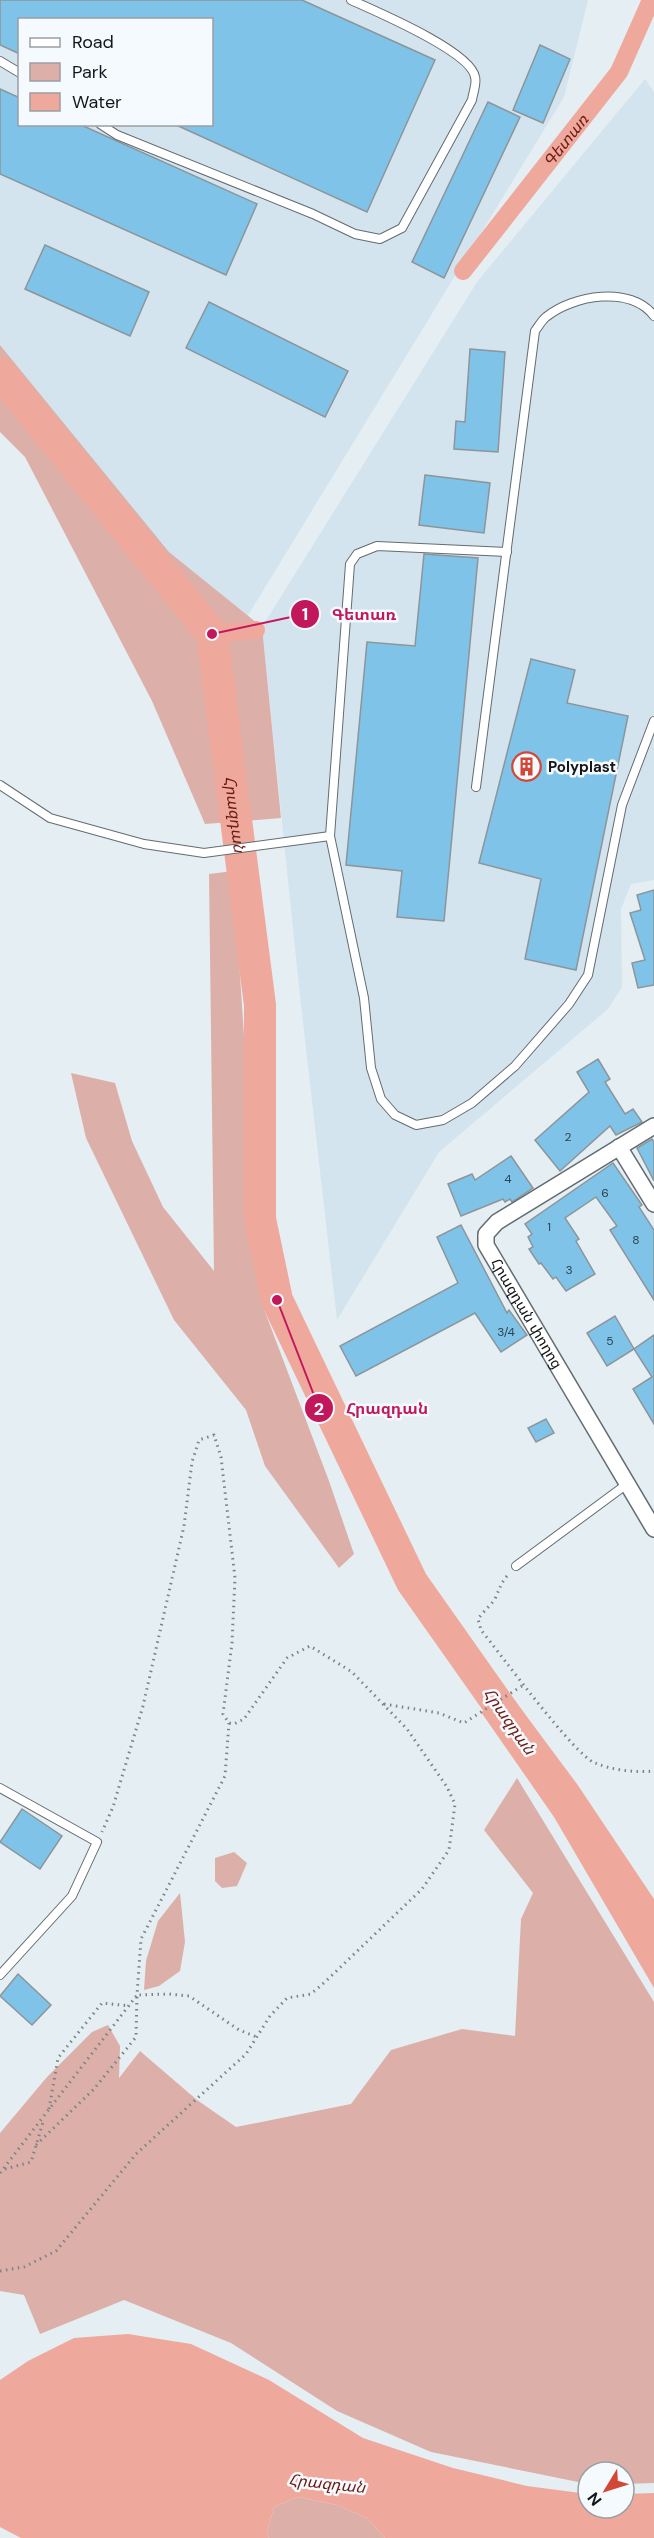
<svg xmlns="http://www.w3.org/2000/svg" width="654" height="2538" font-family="'DM Sans','Noto Sans Armenian',sans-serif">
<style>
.built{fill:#d3e4ee;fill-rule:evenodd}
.green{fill:#dcb0a9}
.water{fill:#efa89c}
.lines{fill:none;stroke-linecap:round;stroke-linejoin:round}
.canal{stroke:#efa89c;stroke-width:18}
.river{stroke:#efa89c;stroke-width:32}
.building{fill:#80c3e8;stroke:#8c959a;stroke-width:1.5}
.lane-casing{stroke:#636c70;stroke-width:10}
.street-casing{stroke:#636c70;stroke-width:18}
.path{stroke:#7c8387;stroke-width:3;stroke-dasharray:1.5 4.5;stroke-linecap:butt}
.lane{stroke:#fff;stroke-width:8}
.street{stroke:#fff;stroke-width:15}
.labels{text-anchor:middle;stroke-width:5;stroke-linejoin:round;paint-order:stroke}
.number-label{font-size:12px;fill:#2e424d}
.poi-label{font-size:15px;font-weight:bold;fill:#131719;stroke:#f5fafe;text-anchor:start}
.street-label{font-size:15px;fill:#131719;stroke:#f5fafe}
.water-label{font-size:16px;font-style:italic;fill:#6d1b12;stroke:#f5fafe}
.leader{fill:none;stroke:#c2185b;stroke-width:2}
.callout-dot{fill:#c2185b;stroke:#f5fafe;stroke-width:2}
.mark-label{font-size:18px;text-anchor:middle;font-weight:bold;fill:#fff}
.callout-label{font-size:16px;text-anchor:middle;font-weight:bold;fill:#c2185b;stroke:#f5fafe;stroke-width:5;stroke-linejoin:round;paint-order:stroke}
</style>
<rect width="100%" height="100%" fill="#e4eef3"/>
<g class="built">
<path d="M0,0h588l-24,97 -317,520 -78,-65 -169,-207zM20,20h192v104h-192z"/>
<path d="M645,79l9,13v788l-23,4 -10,25 1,78 -14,22 -169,143 -102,168 -38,-333 -37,-360 215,-345z"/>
</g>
<g class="green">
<path d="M0,345l169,207 93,75 19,191 -76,6 -53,-123 -127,-244 -25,-25z"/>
<path d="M233,871l29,433 67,177 25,73 -15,14 -74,-102 -19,-56 -72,-90 -88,-182 -15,-65 44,10 17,58 31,66 51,64 -5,-397z"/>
<path d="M517,1778l137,224v481l-30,1v-12h-36v12l-157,-32 -94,-41 -106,-68 -107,-43 -84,34 -16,-39 -24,-4v-158l47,-56 45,-45 16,-7 12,21 -1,32 21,-27 57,49 39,27 115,-23 40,-54 71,-21 53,7 6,-117 12,-26 -49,-63z"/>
<path d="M234,1852l13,11 -10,23 -15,2 -7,-7v-23z"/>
<path d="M180,1893l5,49 -5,29 -21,15 -15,4 2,-29 12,-40z"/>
<path d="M298,2497l39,8 30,13 18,20h-116l-2,-6 7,-25z"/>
</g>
<g class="water">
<path d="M510,1694l67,90 77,115v89l-100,-171 -73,-105z"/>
<path d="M128,2334l63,10 78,36 94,58 90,30 74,18 61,8v14h36v-14l30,-1v45h-269l-18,-20 -30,-13 -39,-8 -24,10 -7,25 2,6h-248l-21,-11v-147l28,-19 46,-23z"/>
</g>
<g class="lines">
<g class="canal">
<path id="s1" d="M463,271l156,-199 32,-72"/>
<path d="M212,634l44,-4"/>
</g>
<path class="river" id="s2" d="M0,373l212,261 48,371v214l17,81 135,282 110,156"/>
</g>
<g class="building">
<path d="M0,0h302l133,60 -68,152 -193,-88h38v-104h-192v34l-20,-9z"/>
<path d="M540,45l30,14 -27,64 -30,-13z"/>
<path d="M0,89l20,9v26h59l178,80 -31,71 -226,-101z"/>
<path d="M488,102l32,15 -76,161 -32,-16z"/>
<path d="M45,245l104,47 -19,44 -105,-47z"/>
<path d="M209,302l139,69 -23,46 -139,-69z"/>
<path d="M470,349l35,3 -7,100 -44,-3 2,-28 9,1z"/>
<path d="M425,475l65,8 -6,50 -65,-8z"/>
<path d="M424,554l54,4 -34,363 -47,-4 5,-46 -56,-6 21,-223 48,4z"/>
<path d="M531,659l44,11 -8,33 61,13 -52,254 -51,-11 16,-80 -62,-16z"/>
<path d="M654,890v95l-16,3 -6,-25 13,-3 -15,-47 11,-3 -4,-15z"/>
<path d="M598,1059l12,20 -5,3 20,32 8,-5 9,13 -26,13 -6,-9 -50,45 -25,-31 54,-48 -12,-20z"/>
<path d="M652,1139l2,3v39l-17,-33z"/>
<path d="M511,1156l22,32 -21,14 -2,-3 -5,3 -2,-3 -42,17 -13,-32 24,-10 3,6z"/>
<path d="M613,1163l29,42 -3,2 15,23v70l-44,-70 7,-4 -21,-29 -31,21 14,21 -3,2 19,33 -29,17 -10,-14 -3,2 -12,-16 -2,1 -10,-15 4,-2 -5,-10 4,-3 -7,-10z"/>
<path d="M461,1225l46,88 2,-3 18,25 -26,17 -26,-39 -119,63 -16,-30 118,-63 -21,-46z"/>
<path d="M615,1316l19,33 -27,17 -20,-33z"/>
<path d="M654,1335v89l-21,-35 19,-12 -18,-28z"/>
<path d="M546,1419l8,14 -18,9 -8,-14z"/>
<path d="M22,1809l40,27 -22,33 -40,-27z"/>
<path d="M18,1974l33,31 -19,20 -32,-29z"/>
</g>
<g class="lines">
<defs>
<g id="lane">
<path d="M0,61l20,12"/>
<path d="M100,124l17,11 196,79 42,20 25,5 22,-11 70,-128c1,-7 5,-17 3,-23 -4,-26 -100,-66 -124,-77"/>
<path d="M507,552l-130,-6 -20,8 -7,10 -20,272 34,162 7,70 10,31 14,16 21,10 27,-5 29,-17 43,-37 54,-62 19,-29 34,-170 32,-84"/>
<path d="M0,785l50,33 94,26 60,9 126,-17"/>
<path d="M476,787l59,-456c3,-4 7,-11 11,-14 27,-22 85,-32 108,-1"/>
<path d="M516,1566l111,-82"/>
<path d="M0,1788l97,54 -25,54 -72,79"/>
</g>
<g id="street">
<path id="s3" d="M654,1126l-157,96 -11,12v11l168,284"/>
<path d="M619,1147l35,57"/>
</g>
</defs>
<use href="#lane" class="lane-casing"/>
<use href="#street" class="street-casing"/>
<g class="path">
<path d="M507,1576c-6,7 -8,14 -12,23 -5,7 -12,13 -17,20l3,11c18,22 94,126 114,133 17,7 41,10 59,8"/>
<path d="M384,1704l55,9 25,10 61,-39"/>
<path d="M49,2109l9,-51 44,-55 28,3"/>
<path d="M36,2145l58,-56 42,-52 1,-42 32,-1 20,2 50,34 18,7"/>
<path d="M5,2169l26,-7 13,-43"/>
<path d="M0,2173l137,-178 4,-56 84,-163 4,-53"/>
<path d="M0,2271l24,-4 32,-16 80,-97 110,-100 24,-38 17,-18 24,-4 15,-13 96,-92 27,-39 6,-46 -8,-17 -40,-58 -55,-57 -42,-26 -23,12 -43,61 -10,5 -5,-1 -6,-9 9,-71 3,-65 -14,-121 -7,-22 -15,5 -7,22 -8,64 -41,180 -30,101 -11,25"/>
</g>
<use href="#lane" class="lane"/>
<use href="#street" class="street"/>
</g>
<defs>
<symbol id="building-ring" viewBox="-11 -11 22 22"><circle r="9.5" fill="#f5fafe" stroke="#d44737" stroke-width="1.5"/><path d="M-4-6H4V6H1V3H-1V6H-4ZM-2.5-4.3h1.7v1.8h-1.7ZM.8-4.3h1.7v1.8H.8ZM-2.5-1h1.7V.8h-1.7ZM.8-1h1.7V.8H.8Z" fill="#d44737"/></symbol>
</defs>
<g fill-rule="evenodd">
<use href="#building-ring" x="510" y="750" width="33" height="33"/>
</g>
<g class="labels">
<g class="number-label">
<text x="568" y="1141">2</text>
<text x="508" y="1183">4</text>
<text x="605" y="1197">6</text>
<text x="549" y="1231">1</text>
<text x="636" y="1244">8</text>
<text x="569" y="1274">3</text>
<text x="506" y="1336">3/4</text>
<text x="610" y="1345">5</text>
</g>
<g class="poi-label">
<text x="548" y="772">Polyplast</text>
</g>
<g class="street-label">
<text dy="5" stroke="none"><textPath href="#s3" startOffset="291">Հրազդան փողոց</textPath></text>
</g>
<g class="water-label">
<text dy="6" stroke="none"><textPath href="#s1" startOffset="166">Գետառ</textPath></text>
<text dy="6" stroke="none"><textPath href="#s2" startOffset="518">Հրազդան</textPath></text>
<text transform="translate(510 1721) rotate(55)" y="6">Հրազդան</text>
<text transform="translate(327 2483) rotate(6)" y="6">Հրազդան</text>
</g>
</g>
<path class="leader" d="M212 634L305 614M277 1300L319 1408"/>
<g class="callout-dot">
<circle cx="212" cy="634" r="6"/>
<circle cx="277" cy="1300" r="6"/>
<circle cx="305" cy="614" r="15"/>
<circle cx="319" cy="1408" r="15"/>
</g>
<g class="mark-label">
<text x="305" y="620">1</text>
<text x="319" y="1415">2</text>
</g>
<g class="callout-label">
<text x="364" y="620">Գետառ</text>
<text x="387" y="1414">Հրազդան</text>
</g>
<rect x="18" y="18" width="195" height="108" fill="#f5fafe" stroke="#9b9fa2" stroke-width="1.5"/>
<rect x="30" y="38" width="30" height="9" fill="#ffffff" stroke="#9b9fa2" stroke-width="1.5"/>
<text x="72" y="48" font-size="18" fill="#131719">Road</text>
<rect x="30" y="63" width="30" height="18" fill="#dcb0a9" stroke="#9b9fa2" stroke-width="1.5"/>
<text x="72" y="78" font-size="18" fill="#131719">Park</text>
<rect x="30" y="93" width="30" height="18" fill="#efa89c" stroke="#9b9fa2" stroke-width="1.5"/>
<text x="72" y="108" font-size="18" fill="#131719">Water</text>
<g transform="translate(606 2490) rotate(232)"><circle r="28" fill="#f5fafe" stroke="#9b9fa2" stroke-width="1.5"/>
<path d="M0-4.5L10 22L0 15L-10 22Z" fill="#d44737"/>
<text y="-9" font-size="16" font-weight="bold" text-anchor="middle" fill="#131719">N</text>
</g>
</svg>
